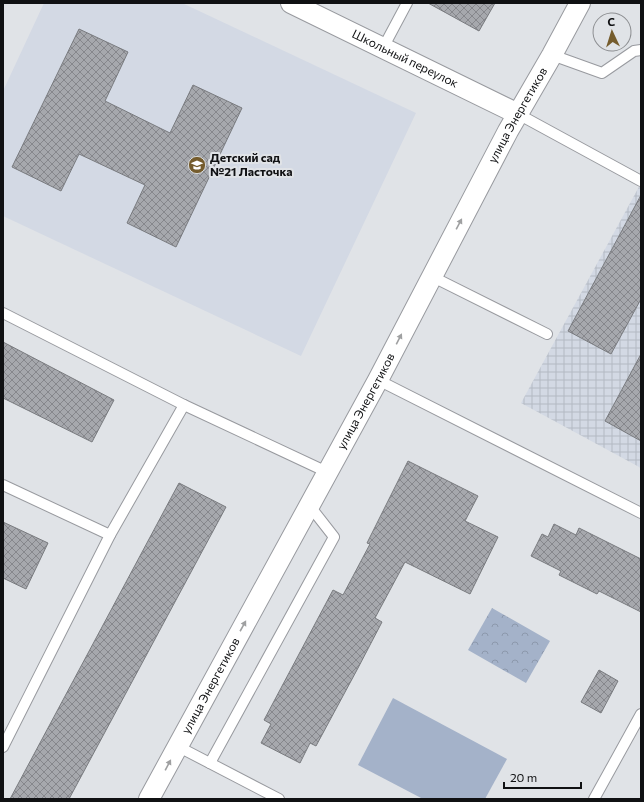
<svg xmlns="http://www.w3.org/2000/svg" width="644" height="802" font-family="Commissioner,sans-serif">
<style>
.built{fill:#d3d9e4}
.industrial{fill:url(#industrial-grid)}
.park{fill:url(#park-crowns)}
.garden{fill:#a4b2c9}
.building{fill:url(#building-cross-hatch);stroke:#797b7f}
.lines{fill:none;stroke-linecap:round;stroke-linejoin:round}
.service-casing{stroke:#989a9f;stroke-width:12}
.minor-casing{stroke:#989a9f;stroke-width:22}
.service{stroke:#fff;stroke-width:10}
.minor{stroke:#fff;stroke-width:20}
.oneway{fill:#9fa0a1}
.labels{text-anchor:middle;stroke-width:4;stroke-linejoin:round;paint-order:stroke}
.street-label{font-size:12px;fill:#101113;stroke:#e0e3e7}
.poi-label{font-size:12px;font-weight:bold;fill:#101113;stroke:#e0e3e7;text-anchor:start}
</style>
<defs>
<pattern id="industrial-grid" width="8" height="8" patternUnits="userSpaceOnUse"><rect width="8" height="8" fill="#d3d9e4"/><path d="M0 4h8M4 0v8" fill="none" stroke="#b4b9c3"/></pattern>
<pattern id="park-crowns" width="20" height="18" patternUnits="userSpaceOnUse"><rect width="20" height="18" fill="#a4b2c9"/><path d="M2 6a3 3 0 1 1 6 0M12 15a3 3 0 1 1 6 0" fill="none" stroke="#8c98ac"/></pattern>
<pattern id="building-cross-hatch" width="8" height="8" patternUnits="userSpaceOnUse"><rect width="8" height="8" fill="#a6a8ad"/><path d="M0 0l8 8M0 8l8-8" fill="none" stroke="#86878c"/></pattern>
</defs>
<rect width="100%" height="100%" fill="#e0e3e7"/>
<path class="built" d="M44,3h138l234,110 -115,243 -298,-140v-125z"/>
<path class="industrial" d="M641,183v285l-120,-65z"/>
<path class="park" d="M492,608l58,33 -24,42 -58,-33z"/>
<path class="garden" d="M393,698l114,61 -22,40h-62l-65,-34z"/>
<g class="building">
<path d="M428,3h67l-16,28z"/>
<path d="M79,29l49,23 -23,49 65,32 23,-48 49,23 -66,139 -49,-24 18,-38 -66,-31 -18,37 -49,-24z"/>
<path d="M641,195v104l-30,55 -43,-23z"/>
<path d="M3,342l111,58 -22,42 -89,-44z"/>
<path d="M641,354v87l-36,-20z"/>
<path d="M408,461l70,35 -13,25 33,16 -28,57 -65,-32 -30,56 7,4 -24,46 -42,78 -6,-3 -10,20 -39,-20 10,-19 -7,-4 69,-130 10,5 27,-51 -3,-1z"/>
<path d="M179,483l47,24 -157,292h-59z"/>
<path d="M3,522l45,21 -22,46 -23,-11z"/>
<path d="M554,524l22,11 3,-7 62,31v53l-42,-21 -2,3 -38,-19 2,-4 -30,-15 11,-22 6,3z"/>
<path d="M599,670l19,11 -17,32 -20,-11z"/>
</g>
<g class="lines">
<defs>
<g id="service">
<path d="M383,48l24,-45"/>
<path d="M552,55l50,18 32,-22 7,-1"/>
<path d="M518,114l123,67"/>
<path d="M431,276l116,58"/>
<path d="M3,313l181,92 143,67"/>
<path d="M378,380l263,133"/>
<path d="M3,485l107,50"/>
<path d="M177,746l102,53"/>
<path d="M3,747l107,-212 74,-130"/>
<path d="M210,763l124,-226 -25,-32"/>
<path d="M594,799l47,-85"/>
</g>
<g id="minor">
<path id="s1" d="M291,3l227,111"/>
<path id="s2" d="M149,799l229,-419 130,-249 44,-76 28,-52"/>
</g>
</defs>
<use href="#service" class="service-casing"/>
<use href="#minor" class="minor-casing"/>
<use href="#service" class="service"/>
<use href="#minor" class="minor"/>
</g>
<defs><path id="oneway-solid" d="M-6-.8H1V-3.2L6.5 0L1 3.2V.8H-6Z"/></defs>
<g class="oneway">
<use href="#oneway-solid" transform="translate(459 224) rotate(-62)"/>
<use href="#oneway-solid" transform="translate(399 339) rotate(-63)"/>
<use href="#oneway-solid" transform="translate(243 626) rotate(-61)"/>
<use href="#oneway-solid" transform="translate(168 765) rotate(-62)"/>
</g>
<defs>
<symbol id="school-disc" viewBox="-11 -11 22 22"><circle r="9.5" fill="#755c2d" stroke="#e0e3e7"/><path d="M0-5L7-2L0 1L-7-2ZM-4 1L0 2.5L4 1V4Q0 6-4 4Z" fill="#fff"/></symbol>
</defs>
<g fill-rule="evenodd">
<use href="#school-disc" x="187" y="155" width="20" height="20"/>
</g>
<g class="labels">
<g class="street-label">
<text dy="4" stroke="none"><textPath href="#s1" startOffset="127">Школьный переулок</textPath></text>
<text dy="4" stroke="none"><textPath href="#s2" startOffset="777">улица Энергетиков</textPath></text>
<text dy="4" stroke="none"><textPath href="#s2" startOffset="453">улица Энергетиков</textPath></text>
<text dy="4" stroke="none"><textPath href="#s2" startOffset="129">улица Энергетиков</textPath></text>
</g>
<g class="poi-label">
<text x="210" y="162">Детский сад<tspan x="210" dy="14">№21 Ласточка</tspan></text>
</g>
</g>
<rect width="644" height="802" fill="none" stroke="#101113" stroke-width="8"/>
<g transform="translate(612 32) rotate(356)"><circle r="19" fill="#e0e3e7" stroke="#8d8f92"/>
<path d="M0-3L7 15L0 10L-7 15Z" fill="#755c2d"/>
<text y="-6" font-size="11" font-weight="bold" text-anchor="middle" fill="#101113">С</text>
</g>
<path d="M504 782v6h77v-6" fill="none" stroke="#101113" stroke-width="2"/>
<text x="510" y="782" font-size="12" fill="#101113" stroke="#e0e3e7" stroke-width="3" paint-order="stroke">20 m</text>
</svg>
